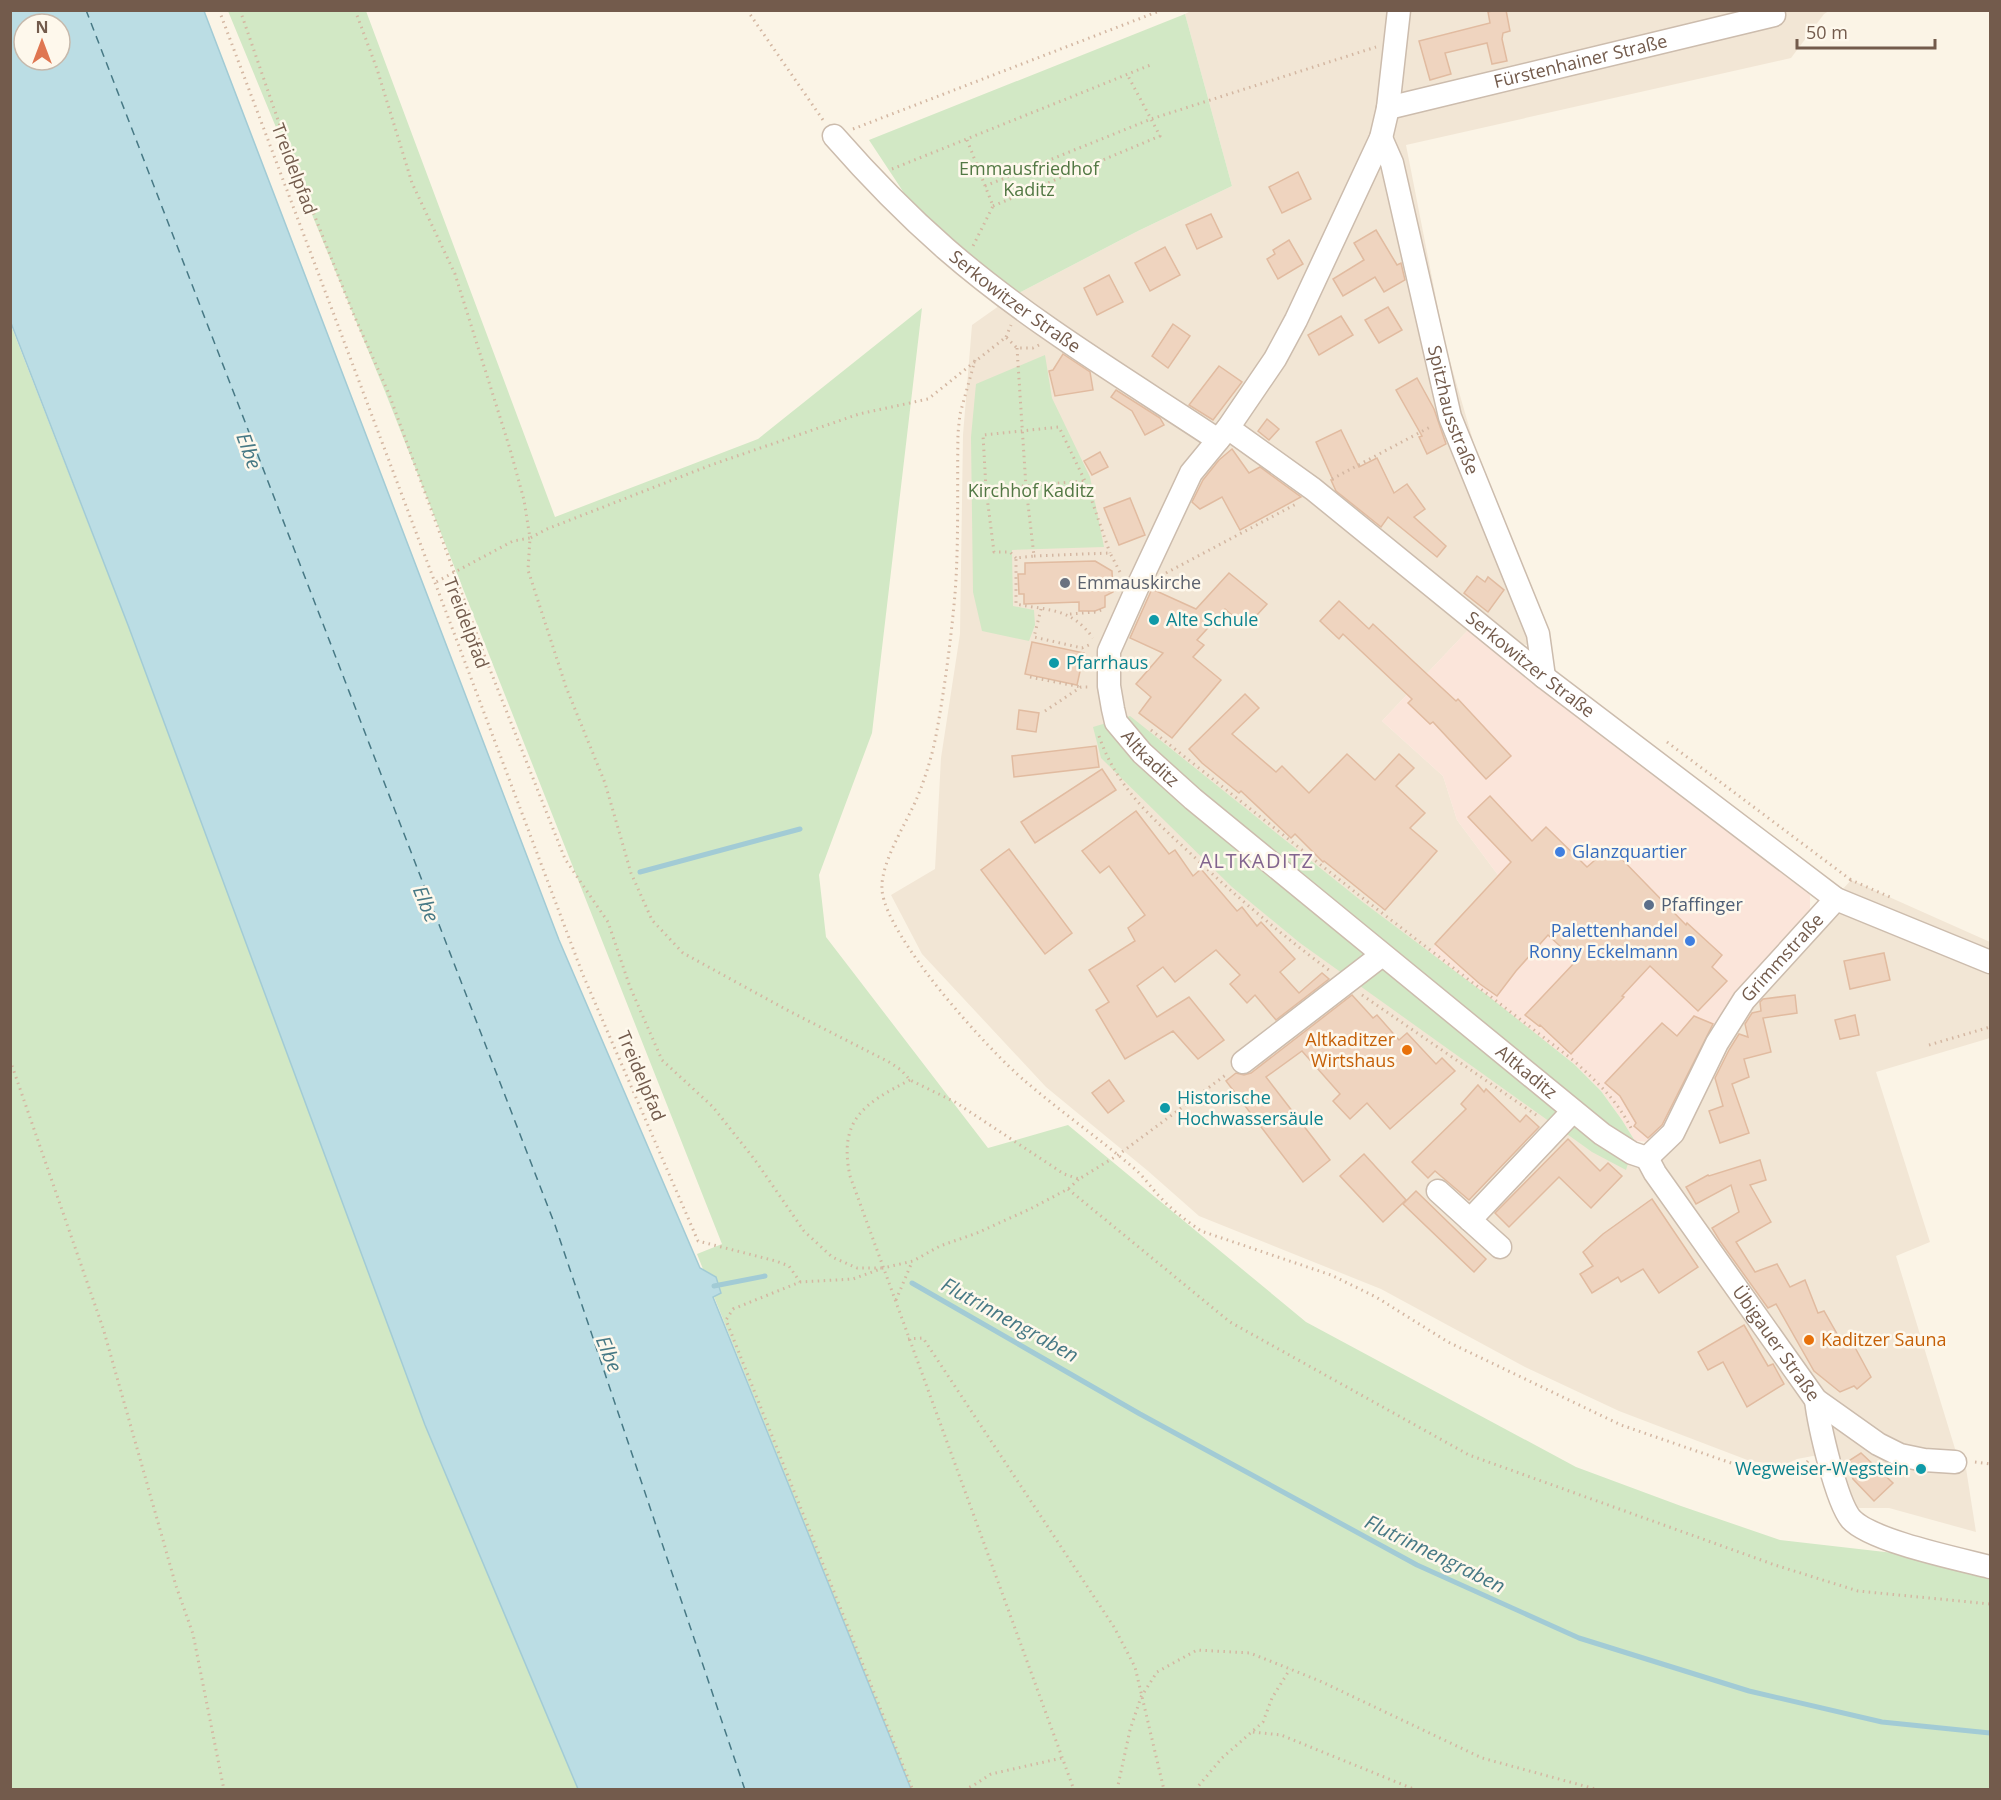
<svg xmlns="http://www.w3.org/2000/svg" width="2001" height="1800" font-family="'Open Sans',sans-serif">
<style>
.residential{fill:#f2e6d5}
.commercial{fill:#fbe5da}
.green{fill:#d2e8c5}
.water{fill:#bbdde4;stroke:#a2cbd5;stroke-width:1.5;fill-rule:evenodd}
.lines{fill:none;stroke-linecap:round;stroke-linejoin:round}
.stream{stroke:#a2cbd5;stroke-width:5}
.ferry{stroke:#477985;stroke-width:1.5;stroke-dasharray:8 6;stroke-linecap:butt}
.building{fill:#efd4bf;stroke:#e1bba0;stroke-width:1.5}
.minor-casing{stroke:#ccbcad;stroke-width:25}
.path{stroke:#d4b7a2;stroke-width:3;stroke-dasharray:1.5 4.5;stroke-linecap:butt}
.minor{stroke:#fff;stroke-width:22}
.worship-dot{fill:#6b7280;stroke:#fef8ec;stroke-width:2}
.culture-dot{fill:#0f9aa8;stroke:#fef8ec;stroke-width:2}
.shop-dot{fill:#3f7fe0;stroke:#fef8ec;stroke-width:2}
.service-dot{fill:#5c6f8a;stroke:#fef8ec;stroke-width:2}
.food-dot{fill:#e8710a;stroke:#fef8ec;stroke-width:2}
.labels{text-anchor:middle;stroke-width:5;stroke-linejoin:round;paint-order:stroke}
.street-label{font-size:18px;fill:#735b4c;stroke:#fef8ec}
.park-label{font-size:18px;fill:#527844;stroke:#fef8ec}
.worship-label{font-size:18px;fill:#5b616d;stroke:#fef8ec;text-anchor:start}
.culture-label{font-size:18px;fill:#0d838f;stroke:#fef8ec;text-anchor:start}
.shop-label{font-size:18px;fill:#366cbe;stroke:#fef8ec;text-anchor:start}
.service-label{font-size:18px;fill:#4e5e75;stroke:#fef8ec;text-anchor:start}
.food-label{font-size:18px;fill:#c56008;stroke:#fef8ec;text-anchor:end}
.water-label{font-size:20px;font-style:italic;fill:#477985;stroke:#fef8ec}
.neighbourhood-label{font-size:20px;letter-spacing:1.5px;fill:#82648f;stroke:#fef8ec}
</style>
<rect width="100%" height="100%" fill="#fbf4e6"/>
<path class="residential" d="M1193,10l636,1 -5,3 -33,44 -385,87 39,199 88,303 -63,-19 -88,93 61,55 14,44 41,55 -87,98 236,185 97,-158 107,-120 139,62v96l-114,34 54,170 -34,14 60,196 9,10 11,70 -87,-24h-33l-4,-4 -18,-52 -37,7 -13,6 -34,-4 -131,-50 -94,-44 -144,-78 -182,-73 -51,-45 -102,-84 -124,-133 -31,-59 44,-26 6,-111 19,-124 3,-199 9,-110 41,-29 125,-65 94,-45 -47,-172z"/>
<path class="commercial" d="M1470,628l340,267v14l-69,83 -59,115 -32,35 -15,-1 -13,-21 -21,-29 -27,-27 -145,-112 69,-77 -41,-55 -14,-44 -61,-55z"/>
<g class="green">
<path d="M228,11h138l189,506 203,-78 164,-131 -50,425 -53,142 7,62 162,211 80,-23 238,197 270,145 105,39 99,34 210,24v225h-1080l-213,-535 25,-10 -338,-855z"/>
<path d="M1185,14l47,172 -94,45 -125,65 -103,-94 -41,-62z"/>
<path d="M10,323l118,302 297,800 153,364h-567z"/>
<path d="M1045,355l7,43 38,79 14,70 -92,3 1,56 21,4 1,15 -6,16 -47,-10 -9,-39 -2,-155 5,-53z"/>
<path d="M1130,716l234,187 123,92 87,69 27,27 21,29 13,21 -9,29 -34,-18 -292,-209 -68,-56 -131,-129 -8,-31z"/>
</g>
<path class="water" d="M11,10l193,1 355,929 141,328 16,9 5,16 -8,4 198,492h-333l-153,-364 -297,-800 -117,-302zM24,24h36v36h-36z"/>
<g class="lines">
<g class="stream">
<path d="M640,872l160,-43"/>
<path d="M912,1283l228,131 277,151 162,73 170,53 133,31 108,11"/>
<path d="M714,1286l51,-10"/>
</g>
<path class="ferry" d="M86,10l469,1215 190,565"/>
</g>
<g class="building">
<path d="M1495,10h11l4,21 -7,2 -1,6 5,22 -15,3 -5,-21 -42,10 6,21 -21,6 -11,-39 71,-18 -2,-11z"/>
<path d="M1298,172l13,27 -29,14 -13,-26z"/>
<path d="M1211,214l11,23 -25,12 -11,-24z"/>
<path d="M1376,230l21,35 4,-2 4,17 -21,12 -9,-15 -32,19 -10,-17 31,-19 -10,-17z"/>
<path d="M1289,240l14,24 -25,15 -11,-20 8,-5 -2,-4z"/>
<path d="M1165,247l15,28 -30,16 -15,-28z"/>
<path d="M1109,275l14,27 -26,13 -13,-27z"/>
<path d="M1388,307l14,23 -23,13 -14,-23z"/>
<path d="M1341,316l12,19 -34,20 -11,-20z"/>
<path d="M1173,324l17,12 -22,32 -16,-12z"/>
<path d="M1063,354l27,18 3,18 -38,6 -6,-25 4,-1z"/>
<path d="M1219,366l23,16 -29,38 -24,-15z"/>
<path d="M1417,378l17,31 12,35 -19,10 -8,-17 3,-1 -26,-46z"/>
<path d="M1116,390l44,28 4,7 -19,10 -13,-24 -21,-14z"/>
<path d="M1267,419l12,10 -10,11 -11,-9z"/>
<path d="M1341,430l18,37 18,-9 17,35 13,-9 18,25 -11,8 32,29 -9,11 -49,-40 -7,10 -45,-36 -5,-11h2l-17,-38z"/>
<path d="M1232,449l17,24 11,-6 41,30 -61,33 -18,-33 -22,12 -8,-7 11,-22 16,-20z"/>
<path d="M1100,452l8,15 -16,8 -8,-14z"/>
<path d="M1130,498l15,37 -26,10 -15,-37z"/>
<path d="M1095,561l17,10 1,21 -8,4v11l-10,4h-16v-9l-55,2v-10h-5l-1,-20h7v-11z"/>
<path d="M1229,573l38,31 -21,23 -21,-18 -28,31 7,5 -11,12 28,23 -49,58 -33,-25 12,-16 -15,-13 27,-31 -33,-15 22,-49 44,20z"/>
<path d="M1477,576l8,6 3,-5 16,13 -16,22 -24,-19z"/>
<path d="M1339,601l30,28 4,-5 83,77 2,-2 53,57 -25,23 -53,-57 -3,2 -22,-21 4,-4 -69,-65 -4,5 -19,-18z"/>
<path d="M1032,642l52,11 -7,32 -52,-11z"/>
<path d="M1245,694l14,14 -27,26 44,38 6,-6 27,27 38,-39 28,26 24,-26 15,14 -18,18 29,27 -15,15 27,23 -52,59 -61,-49 -1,1 -28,-28 -4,4 -50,-47 -2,2 -37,-30 -13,-14z"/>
<path d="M1019,710l20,3 -3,19 -19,-3z"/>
<path d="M1096,746l3,21 -85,10 -2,-21z"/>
<path d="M1102,769l14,21 -81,53 -14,-21z"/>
<path d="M1490,796l42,45 14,-14 41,40 23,-20 76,78 1,-2 35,32 -10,12 15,14 -29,30 -48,-45 -28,30 2,1 -53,57 -31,-29 -1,1 -14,-11 51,-54 -28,-26 -32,36 -19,25 -17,-12 -45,-40 76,-82 -43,-45z"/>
<path d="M1136,811l33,43 6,-4 18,26 8,-7 36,42 5,-4 15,19 4,-4 34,37 -15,13 19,21 23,-20 7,6 -53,41 -21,-25 -8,8 -17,-19 10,-9 -24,-25 -41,32 -12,-15 -26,19 20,31 32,-20 35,43 -26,19 -25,-28 -48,28 -29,-49 13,-8 -20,-32 46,-29 -7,-13 17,-13 -36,-49 -9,7 -18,-22z"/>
<path d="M1009,849l63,84 -27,21 -64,-84z"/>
<path d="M1884,953l6,27 -40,9 -6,-28z"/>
<path d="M1352,995l21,23 4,-3 22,25 8,-7 29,31 6,-6 13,13 -65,58 -23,-26 -17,16 -17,-18 7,-7 -38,-43 -36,26 64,83 -27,22 -77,-101 10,-8 8,2 7,-2z"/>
<path d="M1795,995l2,18 -34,5 8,34 -27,7 5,18 -17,7 17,49 -29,10 -11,-32 14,-5 -8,-28 14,-28 10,-16 9,3 -3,-13 7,-11 9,-2 -1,-9 3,-3z"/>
<path d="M1855,1015l4,20 -19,4 -5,-19z"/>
<path d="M1694,1016l19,8 -51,101 -14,13 -14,-12 2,-3 -16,-27 -15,-13 57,-60 15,13z"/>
<path d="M1109,1080l15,21 -16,12 -16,-20z"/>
<path d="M1478,1085l6,7 2,-3 34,33 6,-7 13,12 -70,73 -34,-29 -7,7 -16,-16 54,-53 -5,-5z"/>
<path d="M1568,1139l32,32 8,-8 14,13 -31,32 -32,-31 -50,50 -14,-14z"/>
<path d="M1364,1154l42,46 -23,22 -43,-46z"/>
<path d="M1760,1160l6,20 -16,5 21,37 -35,20 19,30 22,-8 13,23 15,-7 13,33 6,-2 20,35 8,-4 19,35 -14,12 -3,-3 -14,6 -26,-21 -38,-67 -8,4 -48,-67 -8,-13 27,-16 -8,-27 -35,19 -10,-17 22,-12 1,1z"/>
<path d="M1416,1191l70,68 -12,13 -71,-68z"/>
<path d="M1652,1199l46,68 -39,26 -16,-24 -22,13 -3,-5 -26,16 -12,-19 13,-8 -10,-14 20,-18z"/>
<path d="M1744,1325l24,41 5,-2 11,20 -37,23 -24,-45 -15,8 -10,-18z"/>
<path d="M1861,1453l32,30 -19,18 -21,-22 -6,-17z"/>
</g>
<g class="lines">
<defs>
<g id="minor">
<path id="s1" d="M1399,10l-11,98 -7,30 -85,182 -21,39 -47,69 -37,45 -53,113 -29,65v35l4,23 3,13 26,31 51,46 409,335 30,19 15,5"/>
<path id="s2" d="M1388,108l386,-93"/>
<path id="s3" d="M834,136c35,40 72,78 112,113 84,73 180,130 272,191"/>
<path id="s4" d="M1381,138l11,25 58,254 88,217 6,43"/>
<path id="s5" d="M1228,428l85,61 231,188 292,222 154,63"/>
<path d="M1243,1062l139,-107"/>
<path id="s6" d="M1647,1158l8,15 161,227 62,44 22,11 24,5 31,2"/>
<path id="s7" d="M1647,1158l26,-25 44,-90 27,-43 92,-101"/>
<path d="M1438,1191l32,29 103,-109"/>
<path d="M1470,1220l30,27"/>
<path d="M1816,1400c3,25 20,101 35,119 20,22 108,40 139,48"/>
</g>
</defs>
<use href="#minor" class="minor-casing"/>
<g class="path">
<path d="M219,10l364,965 115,266 78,20 13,5 11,16"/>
<path d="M240,10l47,136 66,167 36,81 96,263 80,202 43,63 22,65 32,73 51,47 42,53 49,71 28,26 25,11h26"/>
<path d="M355,10l22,59 35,114 43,91 55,175 14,51 6,38 -17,3 -77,41"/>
<path d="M747,10l76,110"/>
<path d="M853,129l309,-119"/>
<path d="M967,140l26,66 -20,40"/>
<path d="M892,169l261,-105"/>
<path d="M985,186l166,-67 225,-72"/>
<path d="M993,206l167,-70 -33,-62"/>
<path d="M1006,337l5,-12"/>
<path d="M1039,345l-6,3h-16l-11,-11 -78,62 -69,15 -148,51 -164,64 -17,9 -2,32 38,117 39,96 26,90 21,47 31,33 106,58 100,51 12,8 9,10 45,22 109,72 15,5 39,-24 109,-81"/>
<path d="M1017,348l9,139 8,69 -18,2v46c35,7 55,4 77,34"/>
<path d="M975,360l-15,54 -2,19c-1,54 1,108 -3,161 -4,45 -10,92 -18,136 -4,23 -11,46 -20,68 -11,26 -37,65 -35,92 4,47 106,160 143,191 36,31 75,58 111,89 9,8 16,19 25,28 12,13 26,23 40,33l130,44 45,22 72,45 173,83 116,40 32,8 23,2 7,-4 9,-10"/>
<path d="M1332,479l100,-53"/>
<path d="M986,489l99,-8"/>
<path d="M1034,556l76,-3 11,21"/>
<path d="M1016,558l-6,-6h-16l-8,-63 -3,-54 76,-8 26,54 25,72"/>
<path d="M1166,573l132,-70"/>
<path d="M1041,609l-7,28 48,11 9,-4"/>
<path d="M1070,614l26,-2 8,-3"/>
<path d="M1030,677l51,10"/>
<path d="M1045,711l36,-24h8"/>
<path d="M1151,730l209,166 213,164c23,21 44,40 58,68"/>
<path d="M1099,736c18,52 52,81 91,117 45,43 91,81 140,118"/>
<path d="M1667,742l184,138"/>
<path d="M1850,881l1,-1 39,17"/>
<path d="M1362,995l177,122"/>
<path d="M1929,1045l61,-18"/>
<path d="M10,1060l93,268 73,258 17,48 31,156"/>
<path d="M910,1080c-45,23 -72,39 -60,96l224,614"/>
<path d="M1068,1189l162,133 239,133 306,110 83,26 132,13"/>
<path d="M896,1300l16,-38"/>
<path d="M908,1339l15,-1 191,289 21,40 29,123"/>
<path d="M1975,1462l15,2"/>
<path d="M1253,1732l28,3 135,55"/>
<path d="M917,1790l-5,-2 -186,-468 7,-11 67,-27 53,-3 30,-11 30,-7 27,-15 37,-13 53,-24 38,-20 11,-10"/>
<path d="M964,1790l10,-5 17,-11 71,-16"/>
<path d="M1117,1790l13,-60 11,-33 16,-25 40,-22 53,3 70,28 162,77 117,32"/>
<path d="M1195,1790l27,-32 41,-36 9,-24 18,-29"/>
</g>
<use href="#minor" class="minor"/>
</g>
<circle class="worship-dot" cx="1065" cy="583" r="6"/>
<g class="culture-dot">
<circle cx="1154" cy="620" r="6"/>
<circle cx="1054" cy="663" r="6"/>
<circle cx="1165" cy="1108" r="6"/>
<circle cx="1921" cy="1469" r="6"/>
</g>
<g class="shop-dot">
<circle cx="1560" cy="852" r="6"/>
<circle cx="1690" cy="941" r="6"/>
</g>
<circle class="service-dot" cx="1649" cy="905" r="6"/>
<g class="food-dot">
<circle cx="1407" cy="1050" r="6"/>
<circle cx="1809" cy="1340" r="6"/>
</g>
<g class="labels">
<g class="street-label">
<text dy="6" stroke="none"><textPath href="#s2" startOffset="198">Fürstenhainer Straße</textPath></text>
<text transform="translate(294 169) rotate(69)" y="6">Treidelpfad</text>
<text dy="6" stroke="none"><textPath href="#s3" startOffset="246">Serkowitzer Straße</textPath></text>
<text dy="6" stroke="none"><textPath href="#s4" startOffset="282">Spitzhausstraße</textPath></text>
<text transform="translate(466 623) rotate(69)" y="6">Treidelpfad</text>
<text dy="6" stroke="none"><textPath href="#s5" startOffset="384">Serkowitzer Straße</textPath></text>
<text dy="6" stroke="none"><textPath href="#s1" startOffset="834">Altkaditz</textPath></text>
<text dy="6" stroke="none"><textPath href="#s7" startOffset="244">Grimmstraße</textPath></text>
<text dy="6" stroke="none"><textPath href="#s1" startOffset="1324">Altkaditz</textPath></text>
<text transform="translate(641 1076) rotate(67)" y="6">Treidelpfad</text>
<text dy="6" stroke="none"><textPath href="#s6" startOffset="226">Übigauer Straße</textPath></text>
</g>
<g class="park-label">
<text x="1029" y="175">Emmausfriedhof<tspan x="1029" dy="21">Kaditz</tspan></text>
<text x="1031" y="497">Kirchhof Kaditz</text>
</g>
<g class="worship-label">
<text x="1077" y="589">Emmauskirche</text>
</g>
<g class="culture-label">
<text x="1166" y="626">Alte Schule</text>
<text x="1066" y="669">Pfarrhaus</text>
<text x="1177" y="1104">Historische<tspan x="1177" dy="21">Hochwassersäule</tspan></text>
<text x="1909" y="1475" text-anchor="end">Wegweiser-Wegstein</text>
</g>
<g class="shop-label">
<text x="1572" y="858">Glanzquartier</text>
<text x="1678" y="937" text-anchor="end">Palettenhandel<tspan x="1678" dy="21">Ronny Eckelmann</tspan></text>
</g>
<g class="service-label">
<text x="1661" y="911">Pfaffinger</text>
</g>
<g class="food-label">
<text x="1395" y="1046">Altkaditzer<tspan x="1395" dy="21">Wirtshaus</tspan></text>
<text x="1821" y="1346" text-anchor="start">Kaditzer Sauna</text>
</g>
<g class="water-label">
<text transform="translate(249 451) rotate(70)" y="7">Elbe</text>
<text transform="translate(426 904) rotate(68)" y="7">Elbe</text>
<text transform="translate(1010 1320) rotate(29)" y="7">Flutrinnengraben</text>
<text transform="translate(609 1354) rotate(68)" y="7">Elbe</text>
<text transform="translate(1435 1554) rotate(26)" y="7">Flutrinnengraben</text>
</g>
<g class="neighbourhood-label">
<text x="1257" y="868">ALTKADITZ</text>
</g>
</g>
<rect width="2001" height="1800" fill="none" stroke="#735b4c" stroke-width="24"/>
<g transform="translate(42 42)"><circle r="28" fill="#fef8ec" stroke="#c6b9ac" stroke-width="1.5"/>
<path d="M0-4.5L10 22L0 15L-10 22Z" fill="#df7651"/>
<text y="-9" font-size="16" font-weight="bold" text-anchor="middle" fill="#735b4c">N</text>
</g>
<path d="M1797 39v9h138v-9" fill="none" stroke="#735b4c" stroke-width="3"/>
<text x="1806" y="39" font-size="18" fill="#735b4c" stroke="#fef8ec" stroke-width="4.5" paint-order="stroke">50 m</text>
</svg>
